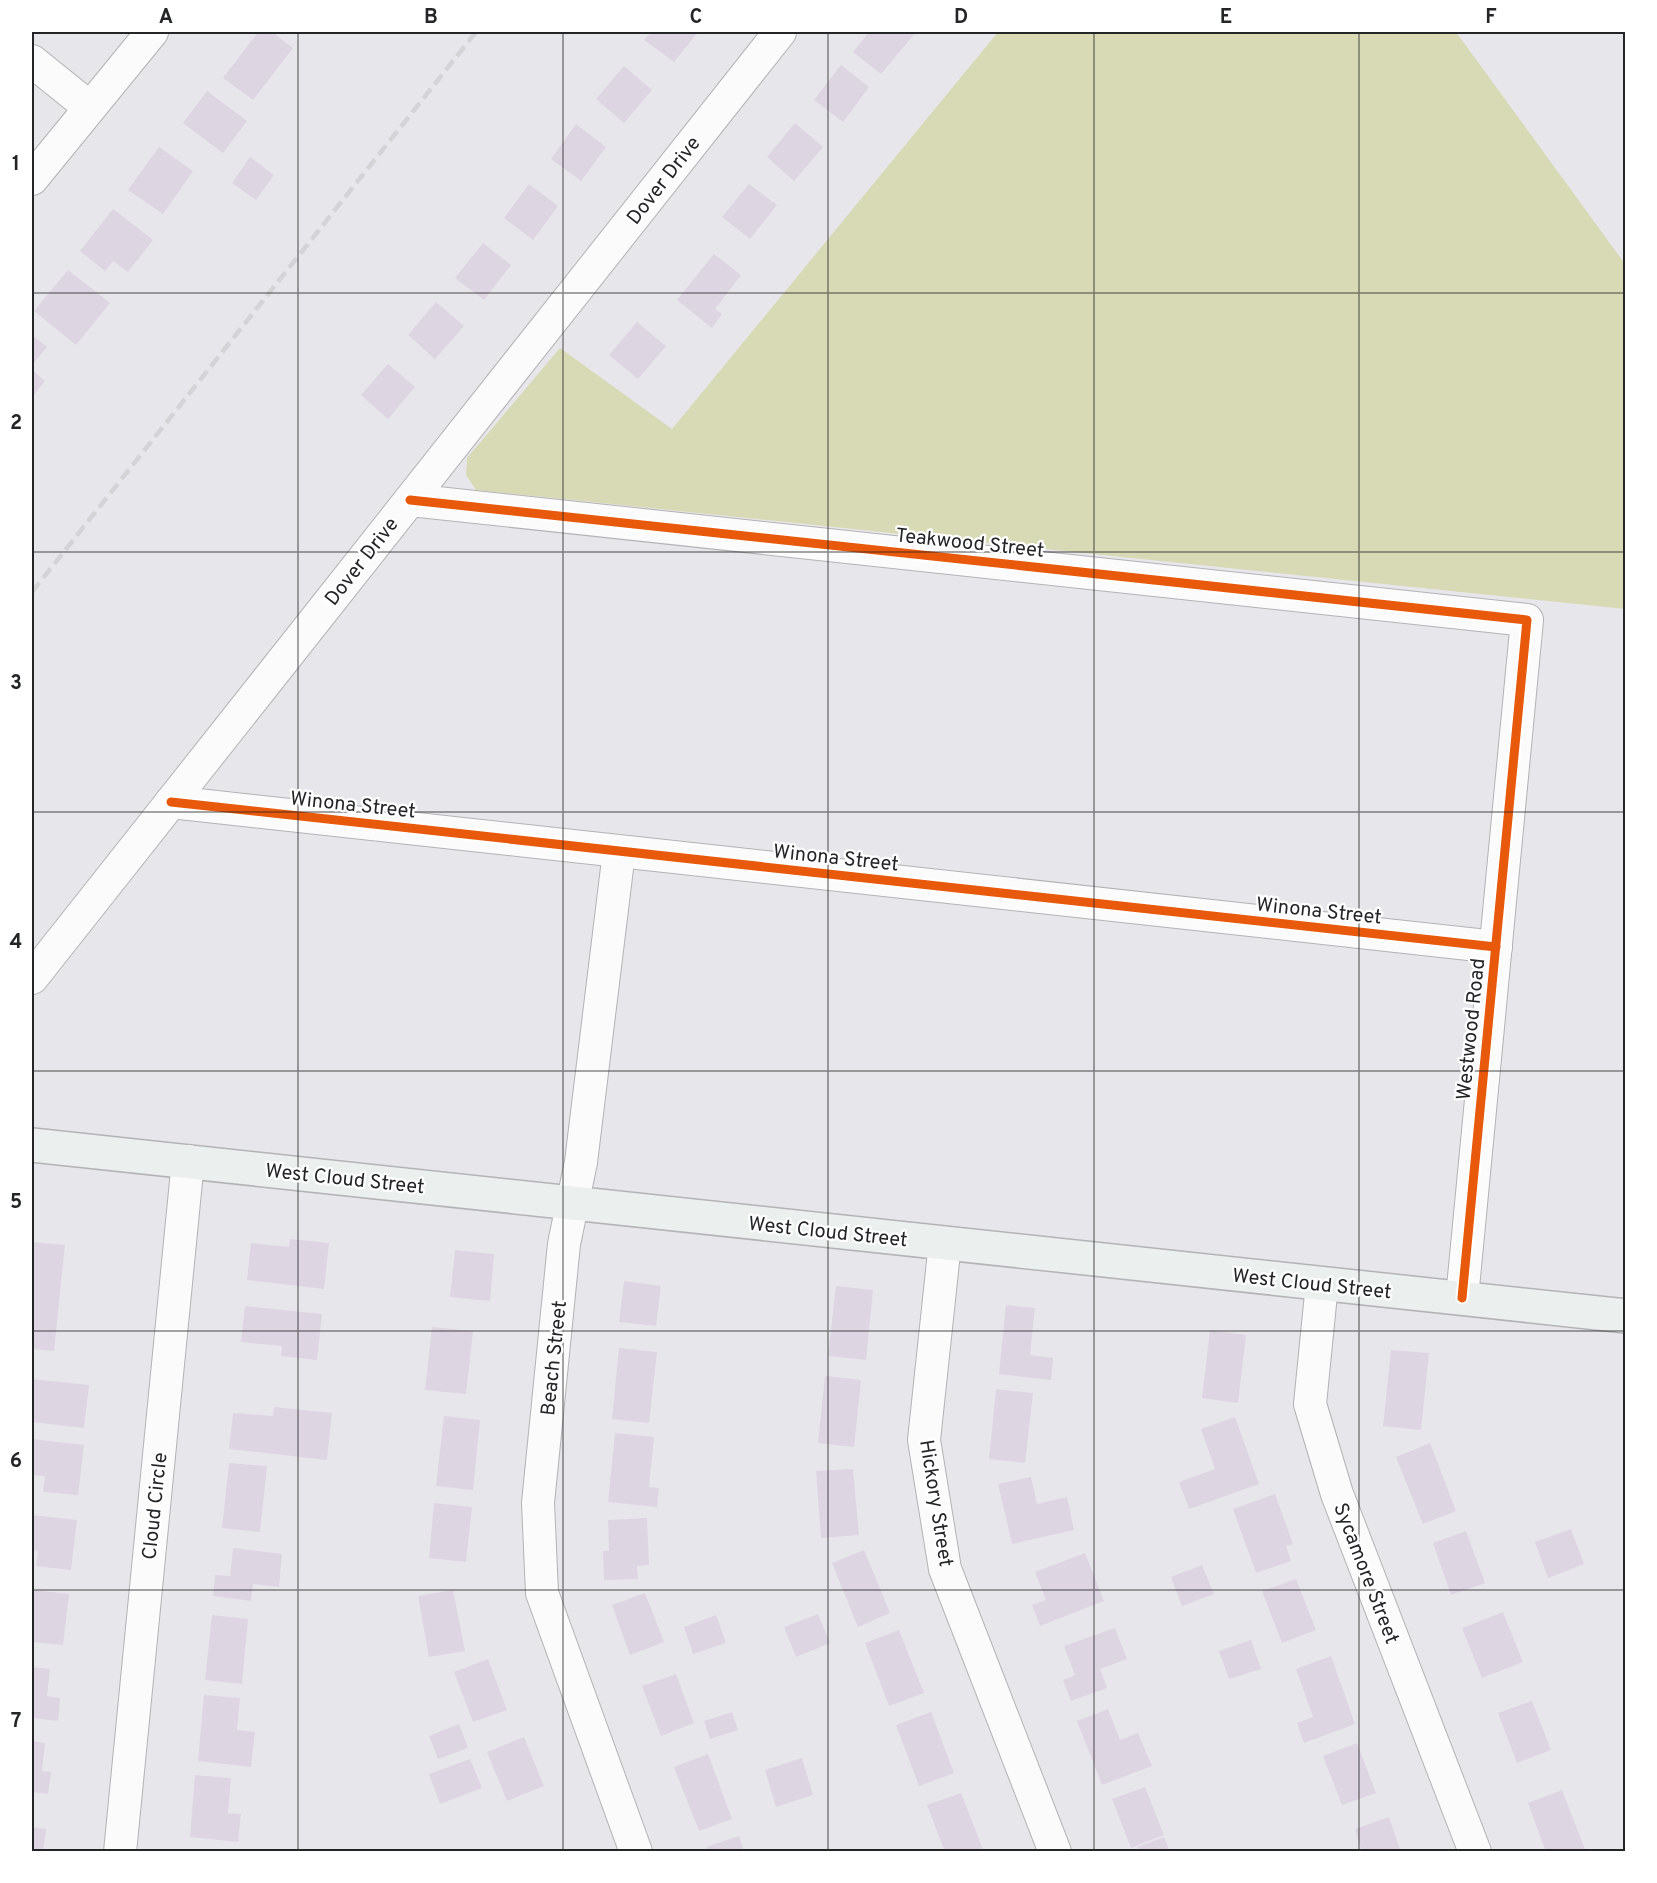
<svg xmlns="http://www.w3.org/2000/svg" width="1657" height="1883" font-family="Overpass,sans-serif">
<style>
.green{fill:#d8dab6}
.building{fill:#ded5e3}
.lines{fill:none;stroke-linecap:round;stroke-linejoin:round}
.minor-casing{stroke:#b3b3b6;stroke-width:34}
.secondary-casing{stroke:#b3b3b6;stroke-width:36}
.minor{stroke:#fbfbfc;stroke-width:32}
.secondary{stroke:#ebf0ee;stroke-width:33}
.rail{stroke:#d4d4d6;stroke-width:4.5;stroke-dasharray:12 6;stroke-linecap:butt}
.cycleway-casing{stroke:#fff;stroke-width:13}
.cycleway{stroke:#e8590c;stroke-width:9}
.grid{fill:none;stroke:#242527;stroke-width:1.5;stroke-opacity:0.55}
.labels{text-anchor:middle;stroke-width:4.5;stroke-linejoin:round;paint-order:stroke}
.street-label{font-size:20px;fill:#242527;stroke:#fff}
.neatline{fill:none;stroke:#242527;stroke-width:2}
.grid-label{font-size:20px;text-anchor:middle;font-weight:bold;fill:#242527}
</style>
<rect width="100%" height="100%" fill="#e7e7eb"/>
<path class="green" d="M998,32h458l169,232v345l-1149,-119 -10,-15 1,-17 93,-110 112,81z"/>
<g class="building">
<path d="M258,32h14l21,16 -40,52 -30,-22z"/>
<path d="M651,32h47l-24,30 -30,-22z"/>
<path d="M869,32h47l-35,42 -28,-22z"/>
<path d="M841,65l28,22 -26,35 -29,-22z"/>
<path d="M624,66l28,24 -28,33 -28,-24z"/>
<path d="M207,91l40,30 -24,32 -40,-30z"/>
<path d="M795,123l28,24 -29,34 -27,-24z"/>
<path d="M576,124l30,23 -25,34 -30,-22z"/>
<path d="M159,147l34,24 -30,43 -35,-24z"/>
<path d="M250,157l24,18 -18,25 -24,-17z"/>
<path d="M529,184l29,22 -25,34 -29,-22z"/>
<path d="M749,184l28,21 -27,34 -28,-22z"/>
<path d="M113,209l40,31 -25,32 -15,-11 -8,10 -25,-20z"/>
<path d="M483,243l28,22 -27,35 -29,-22z"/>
<path d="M714,254l27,21 -26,34 7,5 -10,14 -35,-28z"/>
<path d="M68,270l42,33 -34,42 -42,-34z"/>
<path d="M436,302l28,24 -29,33 -27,-24z"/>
<path d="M637,322l29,24 -28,33 -29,-24z"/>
<path d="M32,335l15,12 -15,18z"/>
<path d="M388,364l27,23 -27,32 -27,-24z"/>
<path d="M32,370l13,11 -13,16z"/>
<path d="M290,1239l39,4 -5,46 -77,-9 4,-37 38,4z"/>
<path d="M32,1242l33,3 -11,106 -22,-2z"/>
<path d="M455,1250l39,4 -4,47 -40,-4z"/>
<path d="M624,1281l37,5 -5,40 -37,-4z"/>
<path d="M836,1286l37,4 -7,70 -38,-4z"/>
<path d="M1006,1305l29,3 -5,47 23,3 -2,22 -52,-6z"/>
<path d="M245,1306l77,8 -5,46 -36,-4 1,-10 -41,-4z"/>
<path d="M432,1327l41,4 -7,63 -41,-4z"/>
<path d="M1210,1330l36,5 -8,68 -36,-5z"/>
<path d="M619,1348l38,4 -8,71 -37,-4z"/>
<path d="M1391,1350l38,3 -8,77 -38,-4z"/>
<path d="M825,1376l36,4 -7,67 -36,-4z"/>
<path d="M32,1379l57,6 -5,43 -52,-6z"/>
<path d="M996,1389l37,4 -8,70 -36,-4z"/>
<path d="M274,1407l58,6 -5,47 -98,-11 4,-36 40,3z"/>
<path d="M444,1416l36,4 -7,70 -37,-4z"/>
<path d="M1235,1417l24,67 -70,25 -10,-27 36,-13 -14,-40z"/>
<path d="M615,1433l39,4 -5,50 10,1 -2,19 -49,-5z"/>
<path d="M32,1439l52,6 -6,50 -35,-3 2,-16 -13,-1z"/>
<path d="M1430,1443l26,68 -33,13 -27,-67z"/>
<path d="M229,1463l38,3 -7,66 -38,-4z"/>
<path d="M853,1469l6,66 -38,3 -5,-67z"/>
<path d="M1031,1477l6,27 30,-7 7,33 -62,14 -14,-60z"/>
<path d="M1275,1494l18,50 -7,2 5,15 -35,12 -23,-64z"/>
<path d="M434,1503l38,4 -6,55 -37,-4z"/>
<path d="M32,1515l45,5 -6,50 -35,-4 2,-15 -6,-1z"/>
<path d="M647,1518l2,47 -12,1 1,13 -34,1 -1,-29h6l-1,-31z"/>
<path d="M1571,1529l13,35 -36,14 -13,-36z"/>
<path d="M1466,1531l19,52 -34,12 -18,-52z"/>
<path d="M233,1548l49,6 -3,33 -26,-3 -2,17 -38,-5 2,-21 15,1z"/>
<path d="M864,1550l26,63 -32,14 -26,-64z"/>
<path d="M1085,1553l19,48 -64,25 -8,-21 14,-5 -11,-28z"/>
<path d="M1202,1565l12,29 -32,12 -11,-29z"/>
<path d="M1296,1579l20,51 -34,13 -20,-52z"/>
<path d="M32,1590l37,4 -6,51 -31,-3z"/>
<path d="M453,1590l12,61 -36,6 -11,-61z"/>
<path d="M645,1593l19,49 -34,13 -18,-50z"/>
<path d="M1503,1612l20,50 -41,16 -20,-50z"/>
<path d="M818,1614l12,29 -34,14 -12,-30z"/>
<path d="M212,1615l36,4 -6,65 -37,-4z"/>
<path d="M716,1615l10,28 -33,11 -9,-27z"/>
<path d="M1115,1628l12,31 -27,10 7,19 -36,13 -8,-21 12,-5 -11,-29z"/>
<path d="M899,1630l25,63 -35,13 -24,-63z"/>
<path d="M1251,1640l10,29 -32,10 -10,-28z"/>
<path d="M1331,1656l24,68 -51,19 -7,-20 16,-6 -17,-48z"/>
<path d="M488,1659l19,51 -34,12 -19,-50z"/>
<path d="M32,1667l18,2 -3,27 13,2 -2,23 -26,-3z"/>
<path d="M676,1674l18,49 -33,13 -19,-50z"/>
<path d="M204,1695l36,3 -3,32 18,2 -4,35 -53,-6z"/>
<path d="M1532,1701l19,49 -34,13 -19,-50z"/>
<path d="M1108,1709l12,31 18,-7 14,33 -50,19 -25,-64z"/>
<path d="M732,1712l6,18 -28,9 -6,-18z"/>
<path d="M931,1712l23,61 -35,13 -23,-61z"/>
<path d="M459,1724l9,24 -30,11 -9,-23z"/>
<path d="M524,1737l20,49 -37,15 -20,-49z"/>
<path d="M32,1741l13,2 -3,28 9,1 -3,22 -16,-2z"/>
<path d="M1357,1743l19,50 -34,12 -19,-49z"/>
<path d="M708,1754l24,65 -33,12 -25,-64z"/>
<path d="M802,1758l11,37 -37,12 -11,-37z"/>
<path d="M470,1759l12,29 -42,16 -11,-30z"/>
<path d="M195,1775l36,3 -3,35 13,1 -3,28 -48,-5z"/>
<path d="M1145,1787l19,48 -33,13 -19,-49z"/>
<path d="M1562,1790l24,62h-40l-18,-49z"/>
<path d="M961,1793l23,59h-39l-18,-47z"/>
<path d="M1389,1817l12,35h-39l-7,-23z"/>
<path d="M32,1827l14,2 -3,23h-11z"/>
<path d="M739,1836l5,16h-36l-2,-5z"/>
<path d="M1164,1837l6,15h-31l-2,-5z"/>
</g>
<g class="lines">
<defs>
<g id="minor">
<path d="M32,61l57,46"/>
<path d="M32,179l120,-147"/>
<path d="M410,500l1117,120 -65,678"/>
<path d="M171,802l1325,145"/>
<path d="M619,852l-38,310 -17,82 -26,259 4,90 94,259"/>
<path d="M32,978l748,-946"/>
<path d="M945,1243l-21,197 21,129 110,283"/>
<path d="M1322,1284l-12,120 27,90 138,358"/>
<path d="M120,1852l68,-691"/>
</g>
<path id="secondary" d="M32,1145l1594,171"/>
</defs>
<use href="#minor" class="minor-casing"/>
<use href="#secondary" class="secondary-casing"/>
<use href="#minor" class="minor"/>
<use href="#secondary" class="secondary"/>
<path class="rail" d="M32,592l444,-560"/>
<defs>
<g id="cycleway">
<path d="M410,500l1117,120 -65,678"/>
<path d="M171,802l1325,145"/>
</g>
</defs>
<use href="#cycleway" class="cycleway-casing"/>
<use href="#cycleway" class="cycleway"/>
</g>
<path class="grid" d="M298,32v1820M563,32v1820M828,32v1820M1094,32v1820M1359,32v1820M32,293h1594M32,552h1594M32,812h1594M32,1071h1594M32,1331h1594M32,1590h1594"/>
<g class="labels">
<g class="street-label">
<text transform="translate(663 180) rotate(-52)" y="7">Dover Drive</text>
<text transform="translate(970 542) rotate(6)" y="7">Teakwood Street</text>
<text transform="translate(361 561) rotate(-52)" y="7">Dover Drive</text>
<text transform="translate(353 804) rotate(6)" y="7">Winona Street</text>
<text transform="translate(836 857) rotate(6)" y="7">Winona Street</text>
<text transform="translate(1319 910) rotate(6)" y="7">Winona Street</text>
<text transform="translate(1470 1029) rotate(-84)" y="7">Westwood Road</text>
<text transform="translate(345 1178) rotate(6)" y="7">West Cloud Street</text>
<text transform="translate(828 1231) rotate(6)" y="7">West Cloud Street</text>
<text transform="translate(1312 1283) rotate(6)" y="7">West Cloud Street</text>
<text transform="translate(553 1358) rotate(-84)" y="7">Beach Street</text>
<text transform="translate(937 1503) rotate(81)" y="7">Hickory Street</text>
<text transform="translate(154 1506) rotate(-84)" y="7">Cloud Circle</text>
<text transform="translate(1367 1573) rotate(69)" y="7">Sycamore Street</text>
</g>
</g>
<rect width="1657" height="1883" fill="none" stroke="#ffffff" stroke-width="66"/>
<rect x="33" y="33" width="1591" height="1817" class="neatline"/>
<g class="grid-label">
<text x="166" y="23">A</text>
<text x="431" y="23">B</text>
<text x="696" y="23">C</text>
<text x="961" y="23">D</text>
<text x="1226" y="23">E</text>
<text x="1491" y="23">F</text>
<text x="16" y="170">1</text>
<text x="16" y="429">2</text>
<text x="16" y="689">3</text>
<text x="16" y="948">4</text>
<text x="16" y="1208">5</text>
<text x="16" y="1467">6</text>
<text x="16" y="1727">7</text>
</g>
</svg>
